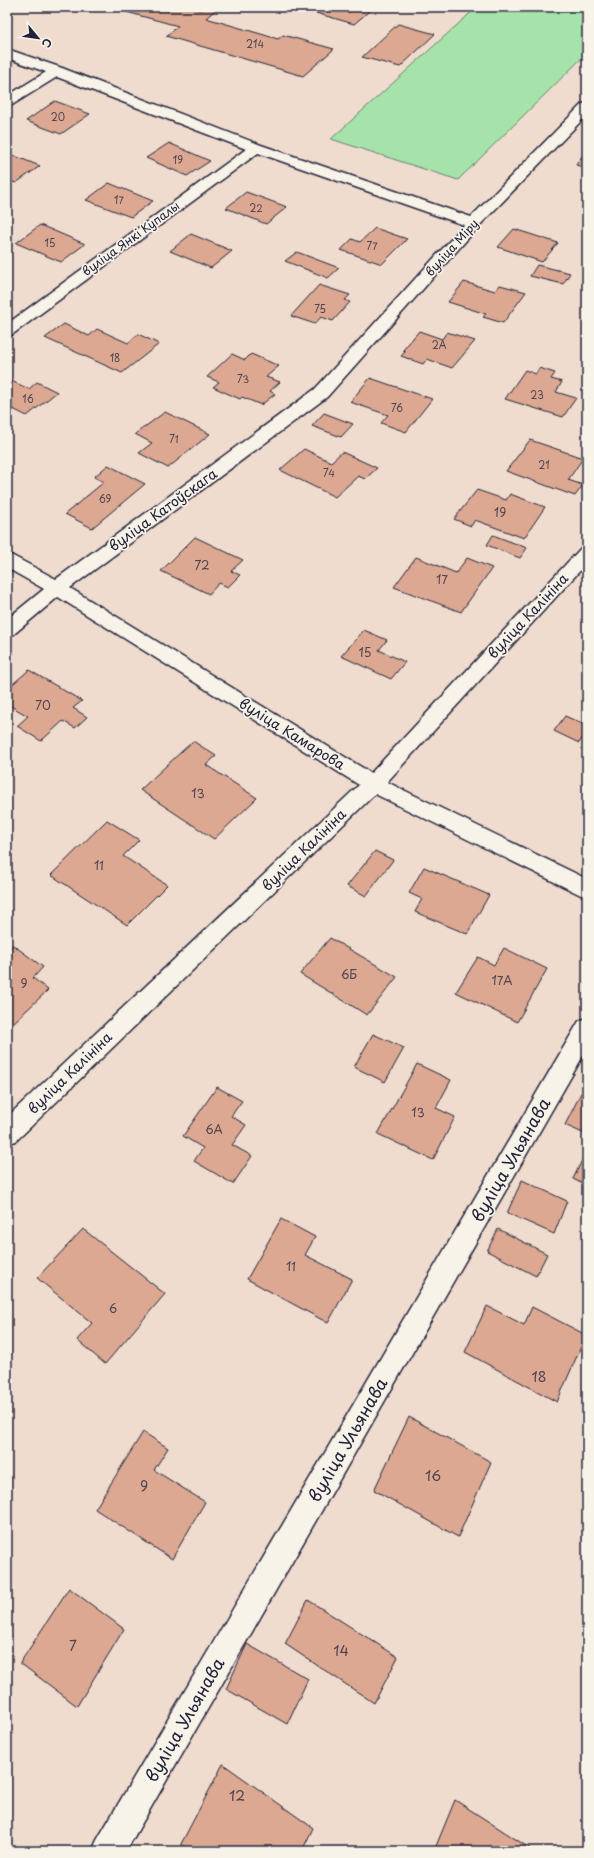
<svg xmlns="http://www.w3.org/2000/svg" width="594" height="1858" font-family="'Playpen Sans',sans-serif">
<style>
.green{fill:#a6e3aa;stroke:#648272}
.building{fill:#dca891;stroke:#22223b}
.lines{fill:none;stroke-linecap:round;stroke-linejoin:round}
.minor-casing{stroke:#22223b;stroke-width:3}
.minor{fill:#f7f3e8;fill-rule:evenodd}
.labels{text-anchor:middle;stroke-width:3.5;stroke-linejoin:round;paint-order:stroke}
.far-number-label{font-size:10px;fill:#504450}
.far-street-label{font-size:12px;fill:#22223b;stroke:#f7f3e8}
.number-label{font-size:12px;fill:#504450}
.street-label{font-size:14px;fill:#22223b;stroke:#f7f3e8}
.near-number-label{font-size:14px;fill:#504450}
.near-street-label{font-size:17px;fill:#22223b;stroke:#f7f3e8}
</style>
<rect width="100%" height="100%" fill="#efdcce"/>
<filter id="ink" filterUnits="userSpaceOnUse"><feTurbulence type="fractalNoise" baseFrequency=".025" numOctaves="2"/><feDisplacementMap in="SourceGraphic" scale="8" xChannelSelector="R" yChannelSelector="G"/><feConvolveMatrix kernelMatrix="1 2 1 2 8 2 1 2 1" color-interpolation-filters="sRGB"/></filter>
<g filter="url(#ink)">
<path class="green" d="M477,7l110,1v45l-129,127 -127,-41z"/>
<g class="building">
<path d="M108,7h84l9,3 3,-3h15l-13,11 72,21 5,-4 51,14 -31,27 -137,-40 12,-10z"/>
<path d="M295,7h79l-20,17z"/>
<path d="M398,24l37,10 -35,33 -38,-10z"/>
<path d="M55,101l35,13 -29,20 -35,-13z"/>
<path d="M169,143l41,18 -23,15 -41,-18z"/>
<path d="M587,149v19l-11,-3z"/>
<path d="M7,153l33,13 -24,17 -9,-3z"/>
<path d="M109,183l44,18 -22,16 -45,-17z"/>
<path d="M246,192l41,15 -21,17 -40,-16z"/>
<path d="M40,225l45,19 -24,18 -45,-19z"/>
<path d="M375,228l32,11 -25,25 -41,-14 11,-11 8,3z"/>
<path d="M514,229l44,14 -16,19 -44,-15z"/>
<path d="M191,234l41,17 -21,17 -41,-17z"/>
<path d="M297,252l42,16 -11,10 -43,-17z"/>
<path d="M537,265l33,8 -7,11 -33,-8z"/>
<path d="M464,282l31,9 5,-6 26,7 -23,31 -20,-6 3,-3 -38,-12z"/>
<path d="M319,285l31,10 -5,5 5,2 -17,19 -12,-4 -6,7 -24,-8z"/>
<path d="M64,324l25,12 8,-7 31,14 10,-9 21,10 -37,29 -77,-35z"/>
<path d="M419,331l23,8 5,-7 28,9 -23,27 -25,-9 -4,5 -22,-8 5,-5 -3,-1z"/>
<path d="M232,354l13,6 6,-6 28,12 -13,11 14,5 -10,9 5,3 -14,11 -19,-8 -2,2 -27,-12 6,-5 -12,-5z"/>
<path d="M539,368l16,5 -4,6 11,3 -6,10 20,6 -13,19 -58,-18 20,-29 11,4z"/>
<path d="M370,378l62,21 -26,33 -25,-9 7,-8 -38,-13z"/>
<path d="M7,379l22,10 8,-7 20,10 -30,24 -20,-10z"/>
<path d="M165,412l45,22 -42,34 -29,-15 13,-10 -17,-9z"/>
<path d="M324,413l29,11 -12,13 -29,-11z"/>
<path d="M530,440l53,18 -15,22 15,5 -8,11 -69,-25z"/>
<path d="M304,449l27,13 11,-10 35,16 -12,11 -7,-3 -23,21 -55,-27z"/>
<path d="M108,465l37,19 -53,44 -27,-14 39,-32 -10,-5z"/>
<path d="M477,490l29,10 4,-6 35,13 -21,31 -49,-18 -4,6 -17,-7z"/>
<path d="M493,535l34,13 -7,10 -33,-13z"/>
<path d="M195,537l48,23 -12,11 9,4 -12,12 -9,-4 -10,11 -48,-23z"/>
<path d="M416,557l40,16 11,-15 25,10 -31,44 -67,-25z"/>
<path d="M364,630l23,10 -8,10 26,12 -14,17 -50,-23z"/>
<path d="M29,670l53,31 -9,7 14,9 -12,11 -12,-7 -22,20 -24,-15 11,-10 -21,-12v-15z"/>
<path d="M565,716l22,10v5l-8,12 -25,-12z"/>
<path d="M193,741l23,15 -10,9 51,33 -43,41 -74,-49z"/>
<path d="M107,820l32,20 -16,16 44,29 -40,40 -76,-50z"/>
<path d="M375,851l18,9 -27,36 -19,-10z"/>
<path d="M424,867l65,28 -22,39 -52,-22 7,-13 -13,-6z"/>
<path d="M330,938l67,39 -30,38 -67,-41z"/>
<path d="M13,945l30,22 -10,11 15,12 -39,37 -2,-2v-74z"/>
<path d="M504,948l43,21 -30,53 -61,-30 22,-35 16,8z"/>
<path d="M373,1034l31,14 -19,34 -31,-15z"/>
<path d="M417,1064l34,16 -15,28 19,9 -22,43 -55,-26z"/>
<path d="M217,1087l25,14 -11,15 15,9 -14,20 20,11 -19,28 -39,-23 9,-13 -20,-12z"/>
<path d="M581,1093l6,3v39l-22,-10z"/>
<path d="M587,1150v36l-14,-7z"/>
<path d="M522,1180l45,21 -13,33 -47,-21z"/>
<path d="M281,1219l34,18 -10,18 47,24 -24,44 -81,-44z"/>
<path d="M83,1229l82,65 -60,70 -28,-24 15,-17 -55,-45z"/>
<path d="M498,1229l49,25 -11,22 -49,-25z"/>
<path d="M487,1306l37,19 8,-18 54,28 -29,67 -92,-50z"/>
<path d="M409,1417l82,45 -33,75 -84,-47z"/>
<path d="M143,1432l25,16 -14,22 51,32 -33,57 -77,-50z"/>
<path d="M69,1588l55,41 -47,77 -57,-43z"/>
<path d="M308,1600l90,57 -24,46 -89,-59z"/>
<path d="M247,1644l61,35 -21,45 -61,-35z"/>
<path d="M223,1764l90,64 -11,23h-111l-10,-7z"/>
<path d="M455,1800l79,51h-100z"/>
</g>
<g class="lines">
<defs>
<g id="minor">
<path d="M7,49l55,19 199,77 210,72 111,-113 5,-1v12l-108,111 -152,171 -257,191 301,185 210,-225 6,-2v17l-200,219 200,97v19l-212,-104 -359,347 -9,3v-27l352,-332 -301,-188 -44,37 -7,2v-17l37,-30 -37,-21v-14l6,2 43,23 259,-190 149,-164 -206,-72 -245,181 -6,2v-12l239,-175 -189,-72 -45,28 -5,1v-10l39,-24 -39,-14z"/>
<path d="M587,1018v31l-461,802h-34l5,-11 482,-819z"/>
</g>
</defs>
<use href="#minor" class="minor-casing"/>
<use href="#minor" class="minor"/>
</g>
</g>
<g class="labels">
<g class="far-number-label">
<text x="255" y="48">214</text>
<text x="58" y="121">20</text>
<text x="178" y="164">19</text>
<text x="119" y="204">17</text>
<text x="256" y="212">22</text>
<text x="50" y="247">15</text>
<text x="372" y="250">77</text>
<text x="320" y="313">75</text>
<text x="439" y="349">2А</text>
<text x="115" y="362">18</text>
<text x="243" y="383">73</text>
<text x="537" y="399">23</text>
<text x="28" y="403">16</text>
<text x="397" y="412">76</text>
<text x="174" y="443">71</text>
<text x="544" y="469">21</text>
<text x="329" y="477">74</text>
<text x="105" y="503">69</text>
</g>
<g class="far-street-label">
<text transform="translate(131 239) rotate(-36)" y="4">вуліца Янкі Купалы</text>
<text transform="translate(452 248) rotate(-48)" y="4">вуліца Міру</text>
</g>
<g class="number-label">
<text x="500" y="517">19</text>
<text x="202" y="570">72</text>
<text x="442" y="584">17</text>
<text x="365" y="657">15</text>
<text x="43" y="710">70</text>
<text x="198" y="798">13</text>
<text x="99" y="870">11</text>
<text x="349" y="979">6Б</text>
<text x="502" y="985">17А</text>
<text x="24" y="988">9</text>
<text x="418" y="1117">13</text>
<text x="214" y="1134">6А</text>
<text x="291" y="1271">11</text>
<text x="113" y="1313">6</text>
</g>
<g class="street-label">
<text transform="translate(163 510) rotate(-36)" y="5">вуліца Катоўскага</text>
<text transform="translate(528 616) rotate(-47)" y="5">вуліца Калініна</text>
<text transform="translate(292 734) rotate(32)" y="5">вуліца Камарова</text>
<text transform="translate(304 850) rotate(-44)" y="5">вуліца Калініна</text>
<text transform="translate(70 1073) rotate(-44)" y="5">вуліца Калініна</text>
</g>
<g class="near-number-label">
<text x="539" y="1382">18</text>
<text x="433" y="1481">16</text>
<text x="144" y="1491">9</text>
<text x="73" y="1651">7</text>
<text x="341" y="1656">14</text>
<text x="237" y="1801">12</text>
</g>
<g class="near-street-label">
<text transform="translate(511 1160) rotate(-60)" y="6">вуліца Ульянава</text>
<text transform="translate(348 1440) rotate(-60)" y="6">вуліца Ульянава</text>
<text transform="translate(185 1720) rotate(-60)" y="6">вуліца Ульянава</text>
</g>
</g>
<rect width="594" height="1858" fill="none" stroke="#f7f3e8" stroke-width="24"/>
<rect x="12" y="12" width="570" height="1834" fill="none" stroke="#22223b" stroke-width="1.5" filter="url(#ink)"/>
<g transform="translate(38 38) rotate(119)" stroke="#f7f3e8" stroke-width="3" paint-order="stroke">
<path d="M0-3L7 15L0 10L-7 15Z" fill="#22223b"/>
<text y="-6" font-size="11" font-weight="bold" text-anchor="middle" fill="#22223b">С</text>
</g>
</svg>
